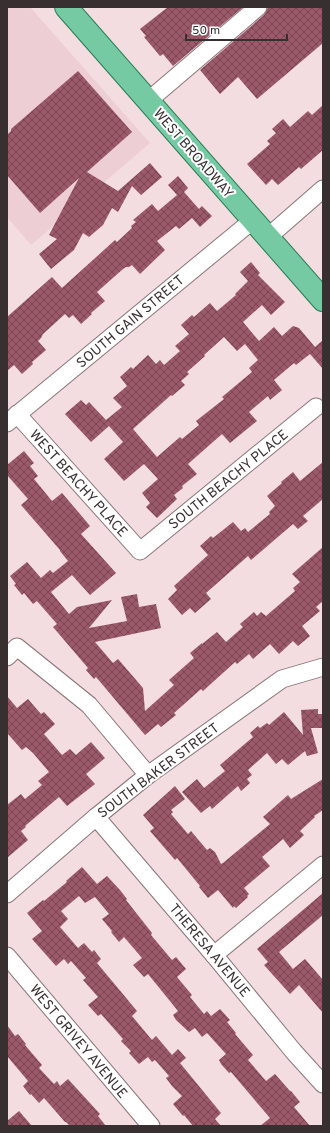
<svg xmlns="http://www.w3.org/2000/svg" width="330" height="1133" font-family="Overpass,sans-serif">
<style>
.built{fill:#eeced5}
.building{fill:url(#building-cross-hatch);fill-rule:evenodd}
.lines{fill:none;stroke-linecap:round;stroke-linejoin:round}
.minor-casing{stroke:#897579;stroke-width:19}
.major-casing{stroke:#247c53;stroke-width:24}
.minor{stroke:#fff;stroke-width:17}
.major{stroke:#75caa3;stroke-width:22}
.labels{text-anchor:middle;stroke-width:4;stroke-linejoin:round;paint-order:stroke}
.street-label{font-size:14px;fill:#382f31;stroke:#fff}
</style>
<defs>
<pattern id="building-cross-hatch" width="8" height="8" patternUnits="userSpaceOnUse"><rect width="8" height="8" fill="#9b5969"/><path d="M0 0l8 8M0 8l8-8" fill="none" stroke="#784652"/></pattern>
</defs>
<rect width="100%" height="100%" fill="#f4dde1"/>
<path class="built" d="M7,7h23l120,136 -119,102 -24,-28z"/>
<g class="building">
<path d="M168,7h75l-70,59 -10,-12 -3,2 -16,-19 2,-1 -6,-7z"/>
<path d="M268,7h55v36l-66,56 -19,-22 -18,17 -20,-24 64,-55z"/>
<path d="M78,71l54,61 -45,40 31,19 32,-28 12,14 -21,18 -9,-9 -14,26 -6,-4 -9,17 -14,12 -6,-4 -9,17 -23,19 -12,-15 18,-15 -8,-4 30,-57 -39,35 -33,-38v-40l4,-4v-2z"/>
<path d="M323,105v45l-22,19 -2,-2 -21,18 -6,-6 -6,6 -19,-21 23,-20 -3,-3 9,-8 -4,-4 11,-10 7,8 18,-16 4,4z"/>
<path d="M178,176l10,12 -4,4 15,17 3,-3 10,10 -12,11 -8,-9 -13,11 -3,-3 -19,15 8,9 -25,24 -8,-9 -3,2h-3l-3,2 -26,23 8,9 -14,12 1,1 -11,10 -8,-9 -4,3 -4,-4 -22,20 -2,4 -3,3 8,9 -14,12 1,2 -11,10 -8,-9 -7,6v-54l45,-40 10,11 53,-48 2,2 15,-14 -1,-2 5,-4 -3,-2 19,-16 6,7 19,-16 -9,-10z"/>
<path d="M251,262l9,11 -2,2 27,27 -14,13 -9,-10 -19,17 16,19 15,-14 8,9 11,-10 6,2 16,19 8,-7v29l-13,-15 -14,11 -2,-2 -20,17 8,10 -12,10 -2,-4 -19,16 8,9 -27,22 -8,-9 -34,30 9,10 -15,12 1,2 -9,7 3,4 -20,19 -11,-11 4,-4 -8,-10 16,-14 -14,-15 -20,17 -20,-22 19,-17 -14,-16 -18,16 -26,-28 16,-14 5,5 3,-3 17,18 16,-13 -9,-9 14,-12 -7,-9 11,-10 2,2 15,-14 8,9 4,-4 4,5 16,-14 -5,-5 14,-12 -8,-9 11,-10 2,2 16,-14 7,8 19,-16 -1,-1 13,-13 -8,-9zM224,337l13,14 8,-7 13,16 -9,8 3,4 -30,25 2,2 -28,22 3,4 -17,14 -2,-2 -23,20 -24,-28 38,-34 1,1 13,-11 -4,-4 8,-7 -2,-2 18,-16 -1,-1z"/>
<path d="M24,451l10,12 -4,3 8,10 -4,3 18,22 10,-8 18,21 10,12 -9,8 35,39 -26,22 -18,-20 -21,17 18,22 8,-7 35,-7 -23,28 38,-7 -6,-24 16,-3 2,13 17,-3 5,24 -66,14 18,21 5,-4 25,29 2,23 29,-26 -5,-5 25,-22 -4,-5 12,-10v1l15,-12 9,10 17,-15 -3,-3 14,-12 3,4 4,-4 5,4 29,-25 -2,-3 7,-6 -8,-8 31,-27v54l-7,6 4,4 -18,15 8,10 -12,10 -5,-5 -14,13 -9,-10 -17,15 -4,-5 -12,10 -2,-2 -32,29 -2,-2 -27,24 2,2 -15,12 -3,-3 -13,11 -49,-58 -2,2 -8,-9 2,-2 -35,-41 4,-3 -20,-23 -4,3 -9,-11 -2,2 -8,-10 2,-1 -6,-8 17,-14 14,16 9,-8 3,3 15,-12 -8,-10v-1l-39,-45 7,-6 -21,-24v-10z"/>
<path d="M323,462v37l-20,17 5,5 -10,8 -5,-5 -42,36 -3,-4 -42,37 5,6 -16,14 -5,-5 -8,7 -14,-16 9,-9 -3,-4 34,-31 -8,-9 11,-10 2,2 20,-16 8,9 4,-3 3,4 22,-18 -1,-2 6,-6 -8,-10 15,-13 -1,-1 12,-10 7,9z"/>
<path d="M7,696l10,12 11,-9 13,15 3,-2 11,12 -11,10 18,21 8,-6 6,6 15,-13 14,16 -19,16 9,10 -28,22 -8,-9 -34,29 1,1 -5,4 7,9 -21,18v-53l14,-11 4,5 17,-14 -4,-4 11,-9 -16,-19 -7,-6 -4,3 -15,-17z"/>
<path d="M318,709v5h5v14h-12l7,25 -11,3 -2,-5 -17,14 -6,-6 -6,5 -9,-11 -19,17 4,5 -5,4 3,4 -9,8 -3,-5 -26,23 -2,-3 -9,7 -19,-21 15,-13 7,9 21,-17 -5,-6 33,-28 -3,-4 8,-7 2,2 7,-5 2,2 15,-13 19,23 -2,-25z"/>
<path d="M323,779v31l-9,6 1,1 -15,14 4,4 -14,13 -7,-9 -21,18 8,9 -26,22 5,6 -2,2 1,1 -12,11 -2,-2 -1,2 -15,-18 -10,8 -9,-11 1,-1 -23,-28 -2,2 -25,-29 4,-3 -11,-13 32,-29 10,13 -14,11 2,2 -2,2 17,20 3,-3 16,19 3,-2 5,4 6,12 2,-1 47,-39 -7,-7 25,-22 3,4z"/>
<path d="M82,867l15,17 10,-8 13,14 7,9 -1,1 26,33 -1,2 21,25 4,-3 10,12 -9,8 15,18 -2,2 14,17 3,-3 4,5 9,-7 10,11 -3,2 9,11 -1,1 18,21 -5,5 18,21 9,-7 15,17h1l9,11 -6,5 16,19h-50l10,-8 -39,-46 -2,1 -8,-9 -2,-4 7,-6 -19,-21 -5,4 -7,-9 -6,4 -13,-12 -3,-5 5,-4 -30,-37 -4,3 -11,-12 9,-7 -18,-21 -5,5 -8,-10 1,-1 -10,-12 7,-5 -14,-17 -10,6 -6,-7 -18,15 7,8 -8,8 18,21 6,-5 8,9 2,-2 7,9 -4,4 40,48 -5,5 20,24 4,-4 16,19 6,-6 8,9 -6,5 41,50 -6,6 6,7h-28l-9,-11 -1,1 -10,-12 9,-8 -10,-10 -6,-8 3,-2 -14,-16 -3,2 -4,-5 -9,7 -10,-11 2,-2 -10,-10 2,-2 -22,-25 -3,2 -10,-11 10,-8 -15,-17 3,-2 -15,-17 -3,3 -4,-5 -8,7 -24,-27 10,-8 -15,-18 16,-13 1,1 23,-19 -1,-1z"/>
<path d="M323,893v22l-44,37 14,17 12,-10 18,21v33l-24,-28 -9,9 -26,-29 4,-3 -11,-13z"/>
<path d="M7,1025l8,11 3,-2 8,10 -1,1 17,20 -3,3 15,16 3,-3 3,5 8,-7 32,35 -2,2 8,10h-36l-4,-4h-1l-21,-24 -5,5 -8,-9 -1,1 -7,-9 5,-5 -21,-25z"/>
<path d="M19,1111l13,15h-25v-5z"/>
</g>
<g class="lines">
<defs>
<g id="minor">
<path d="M148,101l110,-94"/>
<path d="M268,237l55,-48"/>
<path d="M17,414l123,137 176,-144"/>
<path d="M7,423l246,-203"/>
<path d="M7,657l10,-10 72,58 59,70"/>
<path d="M96,817l118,138 80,97 29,32"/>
<path d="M7,894l89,-77 52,-42 134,-96 41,-12"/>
<path d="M214,955l109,-90"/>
<path d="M7,956l144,170"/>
</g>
<path id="major" d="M66,7l257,293"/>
</defs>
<use href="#minor" class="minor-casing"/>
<use href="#major" class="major-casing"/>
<use href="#minor" class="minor"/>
<use href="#major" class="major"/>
</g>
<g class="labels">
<g class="street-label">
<text transform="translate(194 153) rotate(49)" y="5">WEST BROADWAY</text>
<text transform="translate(130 321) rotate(-40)" y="5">SOUTH GAIN STREET</text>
<text transform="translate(228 479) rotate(-39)" y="5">SOUTH BEACHY PLACE</text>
<text transform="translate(79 483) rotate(48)" y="5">WEST BEACHY PLACE</text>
<text transform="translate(158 770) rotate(-37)" y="5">SOUTH BAKER STREET</text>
<text transform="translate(210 950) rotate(50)" y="5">THERESA AVENUE</text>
<text transform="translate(79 1041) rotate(50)" y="5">WEST GRIVEY AVENUE</text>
</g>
</g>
<rect width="330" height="1133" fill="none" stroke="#382f31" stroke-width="16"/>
<path d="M186 34v6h101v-6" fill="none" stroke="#382f31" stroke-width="2"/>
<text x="192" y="34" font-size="12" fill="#382f31" stroke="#ffffff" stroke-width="3" paint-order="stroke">50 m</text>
</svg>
